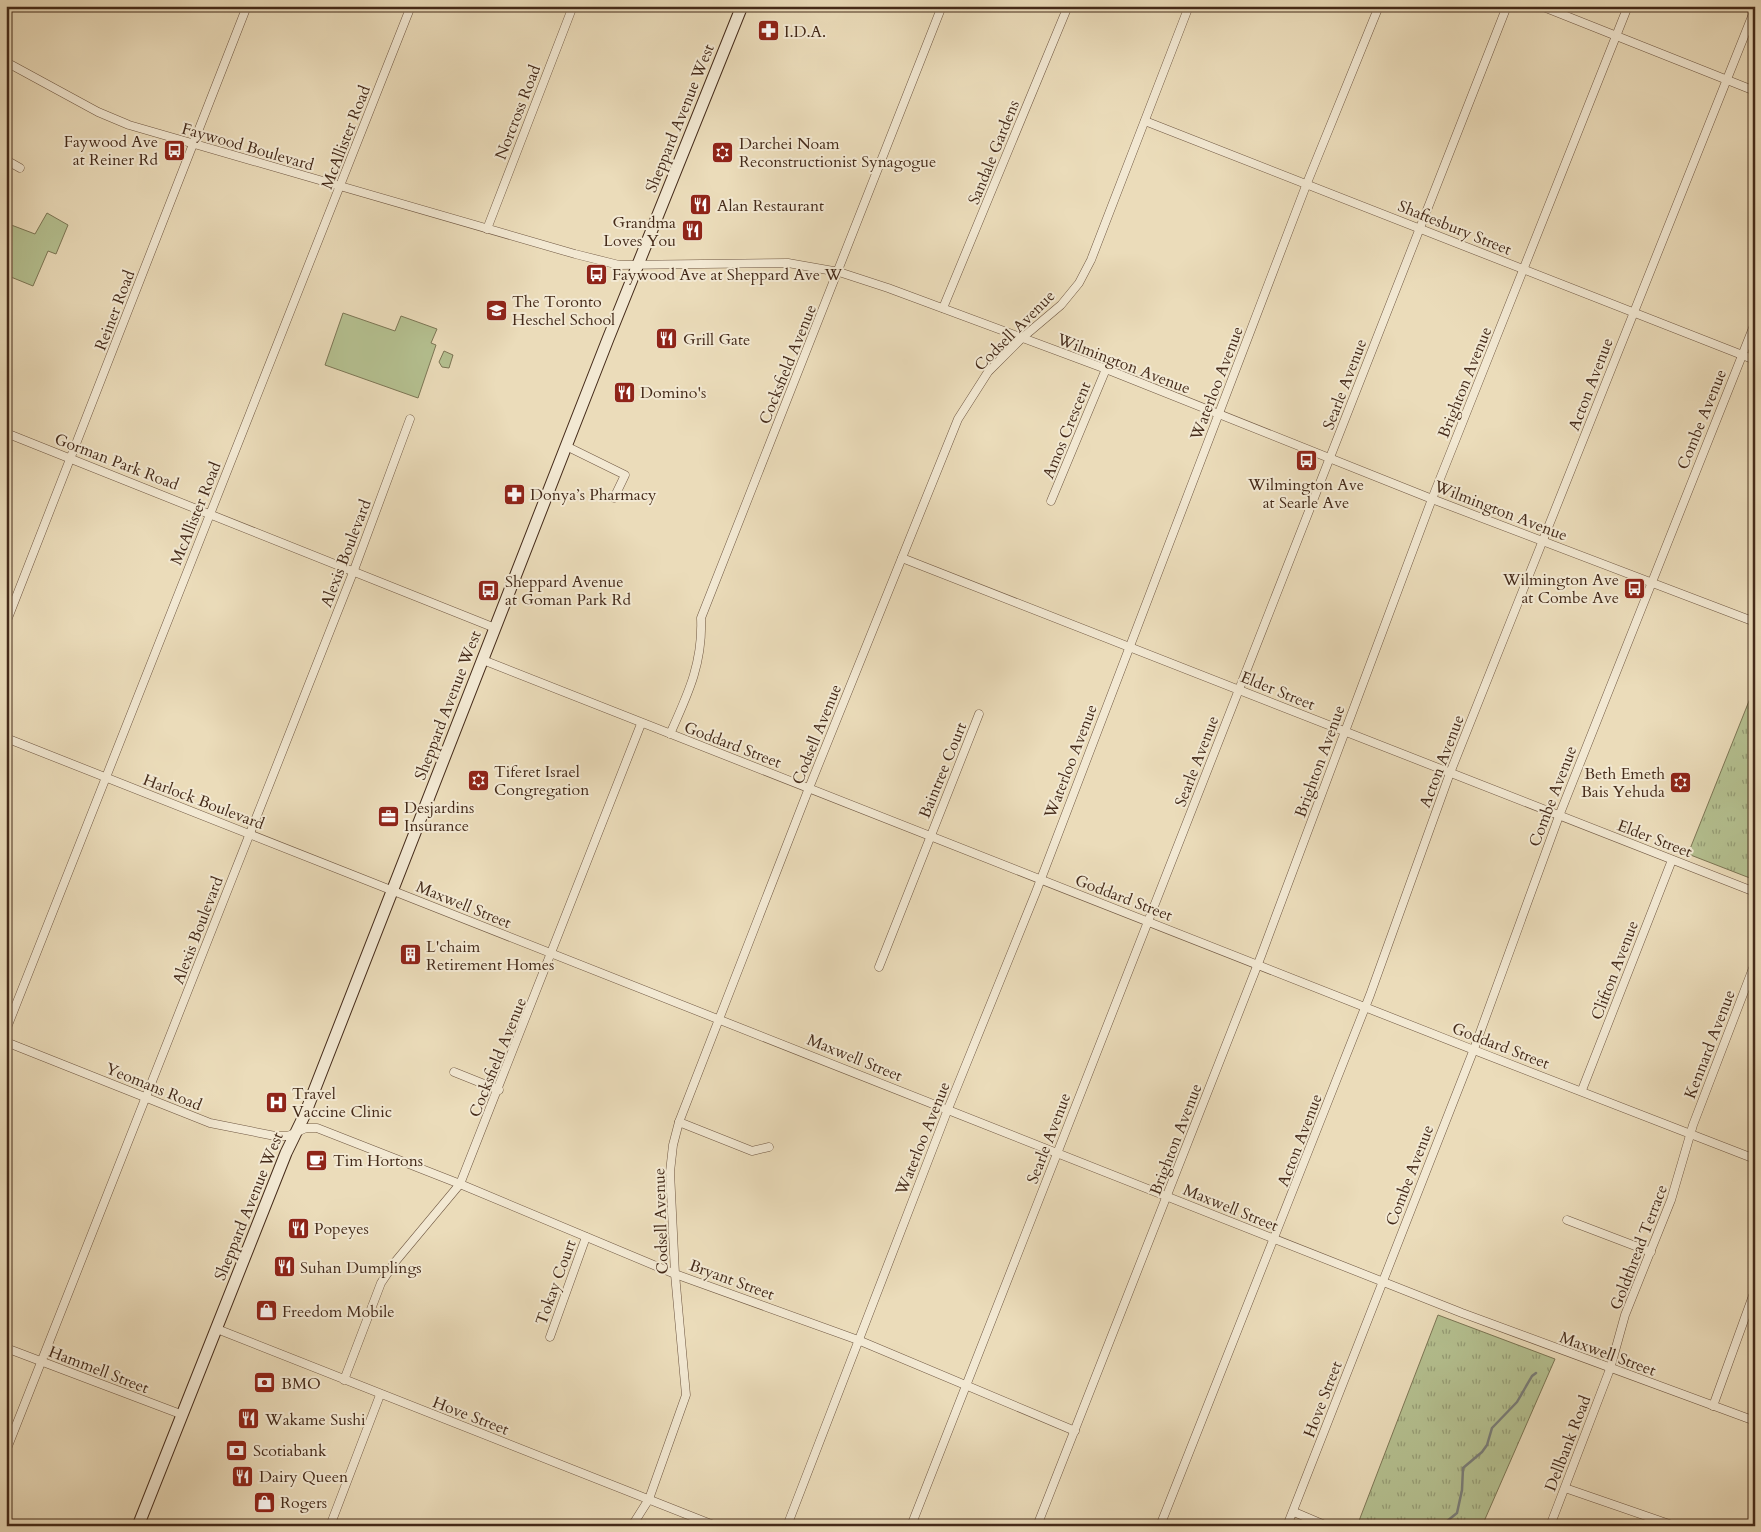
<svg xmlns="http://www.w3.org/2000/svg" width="1761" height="1532" font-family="Cardo,serif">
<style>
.park{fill:url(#park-tufts);stroke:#7c7655}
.pitch{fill:#b5c191;stroke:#7c7655}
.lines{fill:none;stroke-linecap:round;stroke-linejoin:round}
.stream{stroke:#7a7f7b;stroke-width:2.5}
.street-casing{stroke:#6e5641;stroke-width:9}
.secondary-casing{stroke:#442a19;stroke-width:13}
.street{stroke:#f2e8d2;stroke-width:8}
.secondary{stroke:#f2e8d2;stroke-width:11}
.labels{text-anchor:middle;stroke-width:4;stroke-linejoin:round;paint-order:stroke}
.poi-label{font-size:16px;fill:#442a19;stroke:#f2e8d2;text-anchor:start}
.street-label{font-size:16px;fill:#442a19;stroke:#f2e8d2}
</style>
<defs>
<pattern id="park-tufts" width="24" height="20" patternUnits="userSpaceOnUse" patternTransform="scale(1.25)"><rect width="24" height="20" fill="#b5c191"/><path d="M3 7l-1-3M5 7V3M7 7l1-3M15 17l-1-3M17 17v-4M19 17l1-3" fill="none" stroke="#959d76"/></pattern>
</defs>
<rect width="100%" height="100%" fill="#ebdcba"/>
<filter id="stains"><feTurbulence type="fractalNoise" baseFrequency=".004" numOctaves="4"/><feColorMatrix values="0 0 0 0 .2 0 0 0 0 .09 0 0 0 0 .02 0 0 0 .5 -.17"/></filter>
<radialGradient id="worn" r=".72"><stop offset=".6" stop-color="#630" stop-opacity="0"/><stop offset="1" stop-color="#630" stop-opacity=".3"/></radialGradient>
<g class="park">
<path d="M444,351l9,4 -4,13 -7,-1 -3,-5z"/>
<path d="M1755,686v194l-67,-26z"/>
<path d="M1438,1315l117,44 -73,167h-125z"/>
</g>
<g class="pitch">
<path d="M47,213l21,12 -12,29 -8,-3 -15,35 -27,-11v-52l29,11z"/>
<path d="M343,313l52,18 6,-15 36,13 -6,14 5,2 -18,53 -93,-33z"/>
</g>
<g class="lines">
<path class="stream" d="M1441,1526l16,-13 5,-23 1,-22 19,-16 5,-7 5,-17 25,-26 15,-26 4,-3"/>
<defs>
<g id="street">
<path d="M1541,6l214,85"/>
<path d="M6,62l92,50 31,13 446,129 44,11 169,-2 51,9 49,16 218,81 326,130 323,123"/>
<path d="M1145,121l610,239"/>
<path d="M6,160l14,8"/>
<path d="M487,229l86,-223"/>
<path d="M943,308l125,-302"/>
<path d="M6,433l489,195"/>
<path d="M566,446l59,29 -11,23"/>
<path d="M1051,501l55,-132"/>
<path d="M902,558l853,334"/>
<path d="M6,623l241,-617"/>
<path d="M483,660c423,168 847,335 1272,499"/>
<path d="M670,734c18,-40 33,-71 31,-116l241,-612"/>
<path d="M6,738l1456,575 293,108"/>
<path d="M879,967l100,-253"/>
<path d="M6,1030c132,-342 272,-682 405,-1024"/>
<path d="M6,1042l204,81 65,13h13l18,-8h11l143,56 215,90 183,66 217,91"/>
<path d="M454,1072l45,18"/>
<path d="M1582,1090l90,-230"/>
<path d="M679,1122l73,29 17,-4"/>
<path d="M1567,1220l84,32"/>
<path d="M217,1329l499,197"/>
<path d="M550,1337l36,-100"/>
<path d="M6,1348l177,67"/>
<path d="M344,1380l37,-97 14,-21 65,-78 181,-460"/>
<path d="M1713,1406l42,-116"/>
<path d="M6,1451l348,-881 56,-151"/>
<path d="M1565,1488l110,38"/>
<path d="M1294,1512l33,14"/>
<path d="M330,1526l50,-131"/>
<path d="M632,1526l17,-27 37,-104 -11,-121 -5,-102 3,-27 6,-23 130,-334 149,-369 30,-47 34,-34 39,-33 18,-22 12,-23 98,-254"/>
<path d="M787,1526l161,-417 88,-217 271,-709 72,-177"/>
<path d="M911,1526l596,-1520"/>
<path d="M1037,1526l224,-570 171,-457 196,-493"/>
<path d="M1160,1526l210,-531 80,-222 305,-764"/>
<path d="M1287,1526l187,-477 85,-233 196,-493"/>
<path d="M1550,1526l60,-157 15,-54 46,-115 22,-75 62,-162"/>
</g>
<path id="secondary" d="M138,1526l148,-373 19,-39 303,-775 134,-333"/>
</defs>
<use href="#street" class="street-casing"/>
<use href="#secondary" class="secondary-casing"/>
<use href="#street" class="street"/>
<use href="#secondary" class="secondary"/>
</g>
<defs>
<symbol id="pharmacy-square" viewBox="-11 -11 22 22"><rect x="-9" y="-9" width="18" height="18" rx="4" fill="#8f2418" stroke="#f2e8d2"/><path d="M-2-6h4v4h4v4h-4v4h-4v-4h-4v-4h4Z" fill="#fff"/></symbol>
<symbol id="bus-square" viewBox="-11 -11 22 22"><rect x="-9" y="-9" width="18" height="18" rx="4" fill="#8f2418" stroke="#f2e8d2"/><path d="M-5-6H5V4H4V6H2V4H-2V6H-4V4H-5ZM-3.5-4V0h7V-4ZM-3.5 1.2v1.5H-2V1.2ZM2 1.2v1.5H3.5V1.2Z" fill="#fff"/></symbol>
<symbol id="synagogue-square" viewBox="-11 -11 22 22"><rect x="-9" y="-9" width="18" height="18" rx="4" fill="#8f2418" stroke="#f2e8d2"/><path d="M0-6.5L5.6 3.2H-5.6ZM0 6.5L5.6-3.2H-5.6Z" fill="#fff"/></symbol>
<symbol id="restaurant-square" viewBox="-11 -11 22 22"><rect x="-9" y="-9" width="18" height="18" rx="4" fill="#8f2418" stroke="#f2e8d2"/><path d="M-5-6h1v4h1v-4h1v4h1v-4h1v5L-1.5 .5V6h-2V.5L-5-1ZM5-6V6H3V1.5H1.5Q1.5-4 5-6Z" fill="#fff"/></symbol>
<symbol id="school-square" viewBox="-11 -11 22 22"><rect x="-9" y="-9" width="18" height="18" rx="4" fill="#8f2418" stroke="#f2e8d2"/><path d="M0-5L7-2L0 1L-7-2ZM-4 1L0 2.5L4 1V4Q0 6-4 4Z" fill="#fff"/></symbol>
<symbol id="office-square" viewBox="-11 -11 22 22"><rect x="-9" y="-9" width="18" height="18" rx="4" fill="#8f2418" stroke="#f2e8d2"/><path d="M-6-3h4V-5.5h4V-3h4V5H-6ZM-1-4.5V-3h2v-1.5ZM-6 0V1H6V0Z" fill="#fff"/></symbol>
<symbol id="building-square" viewBox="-11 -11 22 22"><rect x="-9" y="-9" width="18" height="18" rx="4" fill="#8f2418" stroke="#f2e8d2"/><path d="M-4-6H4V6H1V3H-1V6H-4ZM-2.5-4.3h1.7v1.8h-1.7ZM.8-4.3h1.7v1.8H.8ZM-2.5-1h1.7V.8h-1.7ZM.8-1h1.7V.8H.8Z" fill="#fff"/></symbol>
<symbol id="hospital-square" viewBox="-11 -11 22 22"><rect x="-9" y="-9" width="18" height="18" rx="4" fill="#8f2418" stroke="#f2e8d2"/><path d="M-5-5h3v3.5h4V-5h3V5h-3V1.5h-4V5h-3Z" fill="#fff"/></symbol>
<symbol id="cafe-square" viewBox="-11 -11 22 22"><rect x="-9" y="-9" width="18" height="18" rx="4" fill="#8f2418" stroke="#f2e8d2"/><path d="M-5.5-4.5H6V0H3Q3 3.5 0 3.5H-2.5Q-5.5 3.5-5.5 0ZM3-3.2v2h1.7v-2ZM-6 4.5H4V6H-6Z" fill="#fff"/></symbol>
<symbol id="shop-square" viewBox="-11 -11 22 22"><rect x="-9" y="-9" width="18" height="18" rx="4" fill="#8f2418" stroke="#f2e8d2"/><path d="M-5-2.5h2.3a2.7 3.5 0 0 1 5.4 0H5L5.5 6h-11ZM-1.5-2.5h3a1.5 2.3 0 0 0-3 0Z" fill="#fff"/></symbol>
<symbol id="bank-square" viewBox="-11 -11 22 22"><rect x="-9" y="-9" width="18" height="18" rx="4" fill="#8f2418" stroke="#f2e8d2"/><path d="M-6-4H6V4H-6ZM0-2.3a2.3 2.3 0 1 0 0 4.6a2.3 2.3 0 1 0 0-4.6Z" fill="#fff"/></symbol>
</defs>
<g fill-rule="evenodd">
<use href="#pharmacy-square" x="756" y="18" width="25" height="25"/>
<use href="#bus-square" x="162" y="138" width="25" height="25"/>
<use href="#synagogue-square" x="710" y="140" width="25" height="25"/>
<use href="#restaurant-square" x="688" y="192" width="25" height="25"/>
<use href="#restaurant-square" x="680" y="218" width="25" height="25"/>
<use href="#bus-square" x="584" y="262" width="25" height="25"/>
<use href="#school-square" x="484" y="298" width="25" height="25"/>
<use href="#restaurant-square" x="654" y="326" width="25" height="25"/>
<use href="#restaurant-square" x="612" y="380" width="25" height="25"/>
<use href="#bus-square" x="1294" y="448" width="25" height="25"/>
<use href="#pharmacy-square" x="502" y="482" width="25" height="25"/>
<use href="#bus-square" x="1622" y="576" width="25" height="25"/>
<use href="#bus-square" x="476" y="578" width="25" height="25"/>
<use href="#synagogue-square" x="466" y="768" width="25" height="25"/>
<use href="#synagogue-square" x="1668" y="770" width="25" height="25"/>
<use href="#office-square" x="376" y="804" width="25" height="25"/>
<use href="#building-square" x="398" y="942" width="25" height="25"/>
<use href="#hospital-square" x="264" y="1090" width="25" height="25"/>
<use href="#cafe-square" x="304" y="1148" width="25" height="25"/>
<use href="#restaurant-square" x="286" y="1216" width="25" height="25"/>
<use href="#restaurant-square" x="272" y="1254" width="25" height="25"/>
<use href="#shop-square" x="254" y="1298" width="25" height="25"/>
<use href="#bank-square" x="252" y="1370" width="25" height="25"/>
<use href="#restaurant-square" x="236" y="1406" width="25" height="25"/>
<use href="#bank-square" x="224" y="1438" width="25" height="25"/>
<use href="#restaurant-square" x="230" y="1464" width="25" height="25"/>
<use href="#shop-square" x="252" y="1490" width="25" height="25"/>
</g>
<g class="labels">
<g class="poi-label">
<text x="784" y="37">I.D.A.</text>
<text x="158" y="147" text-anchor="end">Faywood Ave<tspan x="158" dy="18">at Reiner Rd</tspan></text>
<text x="739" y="149">Darchei Noam<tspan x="739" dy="18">Reconstructionist Synagogue</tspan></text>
<text x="717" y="211">Alan Restaurant</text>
<text x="676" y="228" text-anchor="end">Grandma<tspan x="676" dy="18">Loves You</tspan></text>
<text x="612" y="280">Faywood Ave at Sheppard Ave W</text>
<text x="512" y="307">The Toronto<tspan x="512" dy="18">Heschel School</tspan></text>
<text x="683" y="345">Grill Gate</text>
<text x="640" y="398">Domino's</text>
<text x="1306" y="490" text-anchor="middle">Wilmington Ave<tspan x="1306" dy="18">at Searle Ave</tspan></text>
<text x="530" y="500">Donya’s Pharmacy</text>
<text x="1619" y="585" text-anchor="end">Wilmington Ave<tspan x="1619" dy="18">at Combe Ave</tspan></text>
<text x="505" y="587">Sheppard Avenue<tspan x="505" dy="18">at Goman Park Rd</tspan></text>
<text x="494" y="777">Tiferet Israel<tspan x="494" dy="18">Congregation</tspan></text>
<text x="1665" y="779" text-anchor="end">Beth Emeth<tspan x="1665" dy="18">Bais Yehuda</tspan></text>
<text x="404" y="813">Desjardins<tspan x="404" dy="18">Insurance</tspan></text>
<text x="426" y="952">L'chaim<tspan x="426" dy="18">Retirement Homes</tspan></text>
<text x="292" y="1099">Travel<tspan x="292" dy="18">Vaccine Clinic</tspan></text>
<text x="333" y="1166">Tim Hortons</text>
<text x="314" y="1234">Popeyes</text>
<text x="300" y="1273">Suhan Dumplings</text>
<text x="282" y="1317">Freedom Mobile</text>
<text x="281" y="1389">BMO</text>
<text x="265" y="1425">Wakame Sushi</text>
<text x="253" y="1456">Scotiabank</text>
<text x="259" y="1482">Dairy Queen</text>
<text x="280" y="1508">Rogers</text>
</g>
<g class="street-label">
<text transform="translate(517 112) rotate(-69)" y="6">Norcross Road</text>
<text transform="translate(679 118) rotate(-68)" y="6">Sheppard Avenue West</text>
<text transform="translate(345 137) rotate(-69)" y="6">McAllister Road</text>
<text transform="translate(248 146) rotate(16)" y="6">Faywood Boulevard</text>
<text transform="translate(993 152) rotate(-68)" y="6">Sandale Gardens</text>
<text transform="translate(1455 227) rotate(22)" y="6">Shaftesbury Street</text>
<text transform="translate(114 310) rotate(-69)" y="6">Reiner Road</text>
<text transform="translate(1014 330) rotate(-45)" y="6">Codsell Avenue</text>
<text transform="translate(1124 363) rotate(21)" y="6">Wilmington Avenue</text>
<text transform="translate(787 364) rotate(-68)" y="6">Cocksfield Avenue</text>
<text transform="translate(1464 382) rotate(-68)" y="6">Brighton Avenue</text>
<text transform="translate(1216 383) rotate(-69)" y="6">Waterloo Avenue</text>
<text transform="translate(1344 384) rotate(-69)" y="6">Searle Avenue</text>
<text transform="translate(1590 384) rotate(-69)" y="6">Acton Avenue</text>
<text transform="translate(1701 419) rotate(-68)" y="6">Combe Avenue</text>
<text transform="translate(1066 430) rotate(-68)" y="6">Amos Crescent</text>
<text transform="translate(117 461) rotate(21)" y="6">Gorman Park Road</text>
<text transform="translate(1501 510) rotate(21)" y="6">Wilmington Avenue</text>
<text transform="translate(195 513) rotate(-68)" y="6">McAllister Road</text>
<text transform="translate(345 553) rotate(-69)" y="6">Alexis Boulevard</text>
<text transform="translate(1278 690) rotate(22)" y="6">Elder Street</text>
<text transform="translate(447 705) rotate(-69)" y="6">Sheppard Avenue West</text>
<text transform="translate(816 734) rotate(-68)" y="6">Codsell Avenue</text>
<text transform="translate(733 744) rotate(21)" y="6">Goddard Street</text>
<text transform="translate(1070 761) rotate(-69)" y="6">Waterloo Avenue</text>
<text transform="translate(1196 761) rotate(-69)" y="6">Searle Avenue</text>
<text transform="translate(1319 761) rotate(-70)" y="6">Brighton Avenue</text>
<text transform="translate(1441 761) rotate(-69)" y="6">Acton Avenue</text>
<text transform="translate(942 770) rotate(-68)" y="6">Baintree Court</text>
<text transform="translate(1552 796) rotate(-69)" y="6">Combe Avenue</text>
<text transform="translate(204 801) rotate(21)" y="6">Harlock Boulevard</text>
<text transform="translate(1655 838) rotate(21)" y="6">Elder Street</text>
<text transform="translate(1124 897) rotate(21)" y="6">Goddard Street</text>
<text transform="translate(464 904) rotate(22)" y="6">Maxwell Street</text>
<text transform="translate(197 930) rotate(-69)" y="6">Alexis Boulevard</text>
<text transform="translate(1614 970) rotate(-69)" y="6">Clifton Avenue</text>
<text transform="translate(1709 1044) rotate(-69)" y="6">Kennard Avenue</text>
<text transform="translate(1501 1045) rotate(21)" y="6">Goddard Street</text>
<text transform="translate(497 1057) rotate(-68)" y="6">Cocksfield Avenue</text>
<text transform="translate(855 1057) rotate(22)" y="6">Maxwell Street</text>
<text transform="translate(154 1086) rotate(22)" y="6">Yeomans Road</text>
<text transform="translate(922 1138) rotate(-68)" y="6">Waterloo Avenue</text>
<text transform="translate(1048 1138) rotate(-69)" y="6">Searle Avenue</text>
<text transform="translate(1175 1139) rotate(-69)" y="6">Brighton Avenue</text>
<text transform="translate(1299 1140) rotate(-69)" y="6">Acton Avenue</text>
<text transform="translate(1409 1175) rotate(-69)" y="6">Combe Avenue</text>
<text transform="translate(248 1206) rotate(-68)" y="6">Sheppard Avenue West</text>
<text transform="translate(1231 1207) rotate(22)" y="6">Maxwell Street</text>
<text transform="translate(660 1221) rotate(-92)" y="6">Codsell Avenue</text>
<text transform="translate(1638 1247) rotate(-69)" y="6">Goldthread Terrace</text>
<text transform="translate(732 1279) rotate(20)" y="6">Bryant Street</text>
<text transform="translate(555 1282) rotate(-70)" y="6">Tokay Court</text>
<text transform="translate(1608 1353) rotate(20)" y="6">Maxwell Street</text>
<text transform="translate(99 1369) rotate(21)" y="6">Hammell Street</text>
<text transform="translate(1322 1399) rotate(-69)" y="6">Hove Street</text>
<text transform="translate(471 1415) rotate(21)" y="6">Hove Street</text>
<text transform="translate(1567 1443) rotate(-69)" y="6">Dellbank Road</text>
</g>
</g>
<rect width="1761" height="1532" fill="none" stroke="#ebdcba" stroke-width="25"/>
<rect x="8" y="8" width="1746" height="1517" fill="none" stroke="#442a19" stroke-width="2.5"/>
<rect x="12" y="12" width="1736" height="1507" fill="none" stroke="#442a19"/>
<rect width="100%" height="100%" filter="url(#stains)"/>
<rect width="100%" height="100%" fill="url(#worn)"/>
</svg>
